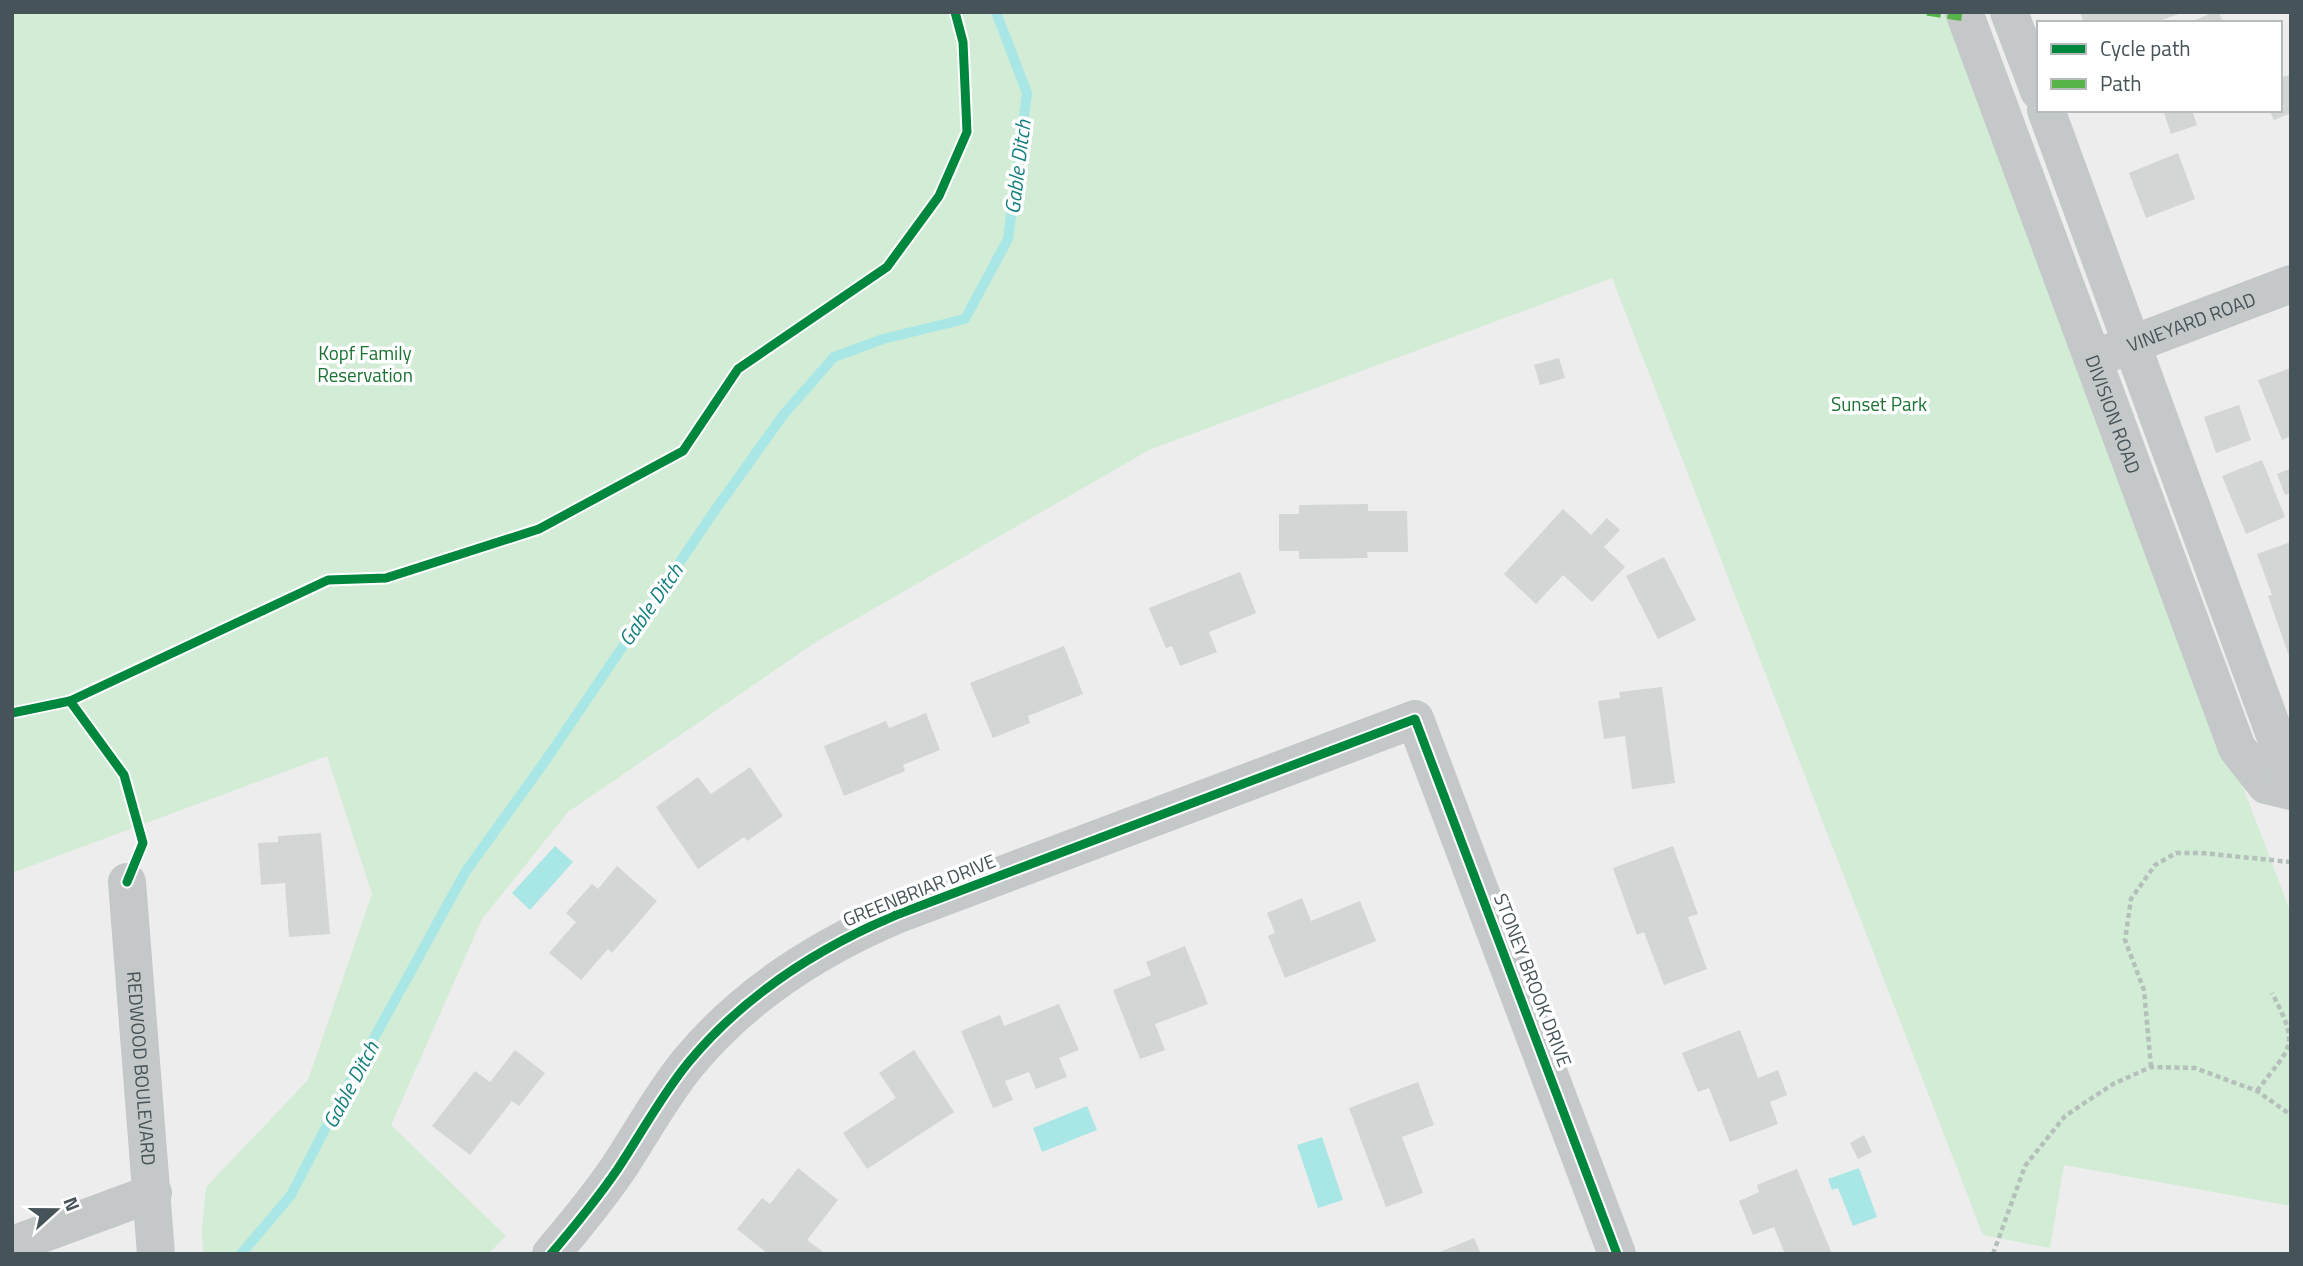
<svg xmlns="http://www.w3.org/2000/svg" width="2303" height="1266" font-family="'Titillium Web',sans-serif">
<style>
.green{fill:#d2ecd6}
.water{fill:#a9e7e6}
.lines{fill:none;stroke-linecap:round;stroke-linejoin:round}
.stream{stroke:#a9e7e6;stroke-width:10}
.building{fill:#d4d5d5}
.path{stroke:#b5c0ba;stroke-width:4.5;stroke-dasharray:5 3.5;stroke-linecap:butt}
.street{stroke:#c4c8c9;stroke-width:38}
.quiet{stroke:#57b448;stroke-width:7;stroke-dasharray:14 7;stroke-linecap:butt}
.cycleway-casing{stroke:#fff;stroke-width:13}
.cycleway{stroke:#00873e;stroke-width:9}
.labels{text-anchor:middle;stroke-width:7;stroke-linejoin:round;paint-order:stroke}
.street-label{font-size:19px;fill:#465358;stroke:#fff}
.park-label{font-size:19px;fill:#1c7334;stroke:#fff}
.water-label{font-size:21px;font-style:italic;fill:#147f7e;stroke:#fff}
</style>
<rect width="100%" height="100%" fill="#eeeded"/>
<path class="green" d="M12,12h1932l49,119 298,782v293l-227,-41 -14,83 -67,-13 -371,-957 -463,172 -333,192 -248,170 -86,107 -91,206 115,111 -18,18h-285l-1,-23 4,-44 102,-107 64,-186 -45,-138 -315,117z"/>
<g class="water">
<path d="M555,846l18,16 -43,48 -18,-17z"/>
<path d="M1087,1106l10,24 -55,22 -9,-24z"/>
<path d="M1322,1137l21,63 -25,8 -21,-63z"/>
<path d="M1859,1168l18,49 -24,9 -15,-38 -6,2 -4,-11z"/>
</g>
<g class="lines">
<path class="stream" d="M241,1254l50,-59 50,-97 125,-227 82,-114 163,-241 73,-102 50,-57 49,-18 82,-20 43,-80 19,-146 -31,-81"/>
</g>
<g class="building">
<path d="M2080,12h102v1l-29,10h-69z"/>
<path d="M2214,12h5l4,11h-35z"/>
<path d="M2289,75l2,38 -17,7 -5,-10h11v-32z"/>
<path d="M2163,110h29l5,15 -26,9z"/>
<path d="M2178,153l17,46 -49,19 -17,-45z"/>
<path d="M1559,358l6,20 -25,7 -6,-20z"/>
<path d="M2291,368v68l-9,4 -24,-60z"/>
<path d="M2239,405l12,35 -35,13 -12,-36z"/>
<path d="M2262,460l23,57 -39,17 -24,-58z"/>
<path d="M2289,469l2,24 -6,2 -8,-21z"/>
<path d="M1368,504v7h39l1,41h-41l1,6 -69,1v-8h-20v-37h20v-9z"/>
<path d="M1563,509l28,26 16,-17 13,12 -16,17 21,20 -33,35 -29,-27 -27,29 -32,-30z"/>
<path d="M2291,542v117h-1l-22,-63 4,-1 -15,-41z"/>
<path d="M1664,557l32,63 -38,19 -32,-63z"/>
<path d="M1240,572l16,41 -47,19 8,20 -37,14 -8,-20 -6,2 -17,-40z"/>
<path d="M1064,646l19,48 -55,22 2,7 -37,15 -23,-55z"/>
<path d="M1662,687l13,96 -43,6 -7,-53 -21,3 -6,-38 22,-3 -1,-6z"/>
<path d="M926,713l14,37 -37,15 2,6 -61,25 -20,-50 62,-25 3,7z"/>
<path d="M750,767l33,49 -36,25 -3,-4 -46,32 -42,-62 42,-30 13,17z"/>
<path d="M321,833l9,101 -41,3 -4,-54 -24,2 -3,-42 20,-1v-6z"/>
<path d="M1673,846l25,68 -10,3 19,52 -43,16 -20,-53 -7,3 -24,-67z"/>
<path d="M617,866l40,35 -45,52 -4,-4 -27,31 -32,-27 27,-31 -10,-9 26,-29 6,5z"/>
<path d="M1302,898l9,23 49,-20 16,40 -91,37 -17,-42 7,-3 -8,-20z"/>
<path d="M1185,946l23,58 -53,20 10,26 -25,9 -27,-69 38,-15 -5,-13z"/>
<path d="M1059,1004l20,46 -20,8 8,19 -31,12 -7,-17 -24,9 8,19 -20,8 -32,-77 39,-16 4,11z"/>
<path d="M1740,1030l18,48 20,-8 9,25 -17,7 8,22 -48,18 -21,-54 -11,4 -16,-39z"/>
<path d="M515,1050l30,23 -26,33 -7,-5 -42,54 -38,-29 43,-55 15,11z"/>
<path d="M914,1050l40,62 -87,57 -24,-36 53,-35 -17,-25z"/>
<path d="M1418,1082l16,43 -32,12 21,56 -37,14 -37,-99z"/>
<path d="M1864,1135l8,17 -14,7 -8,-16z"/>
<path d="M798,1168l40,32 -31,40 15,11 -2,3h-52l-31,-25 25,-31 8,6z"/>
<path d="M1797,1169l35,85h-47l-11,-27 -21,8 -14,-34 20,-9 -2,-7z"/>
<path d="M1474,1238l7,16h-46z"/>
</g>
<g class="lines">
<g class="path">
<path d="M2151,1067l-7,-77 -19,-50 6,-41 24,-34 21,-12h26l89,9"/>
<path d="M2257,1091c34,-46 44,-43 15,-98"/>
<path d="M1993,1254l32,-88 40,-50 48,-32 38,-17 44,1 62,23 34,24"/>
</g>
<g class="street">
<path id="s1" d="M1964,12l273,736 29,37 25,6"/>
<path d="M2009,12l30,79"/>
<path d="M2046,110l245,669"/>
<path id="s2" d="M2109,353l182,-69"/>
<path id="s3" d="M127,882l29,372"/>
<path d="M12,1245l141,-52"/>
<path d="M551,1254c23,-27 46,-55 66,-84 24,-36 44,-74 71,-107 56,-68 128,-114 208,-148l519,-196 202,535"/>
</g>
<path class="quiet" d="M1927,12l38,6"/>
<defs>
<g id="cycleway">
<path d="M70,701l54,74 19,68 -16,39"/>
<path d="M12,713l58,-12 258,-121 58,-2 153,-49 144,-78 55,-82 149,-102 52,-71 28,-64 -4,-90 -8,-30"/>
<path d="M551,1254c23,-27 46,-55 66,-84 24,-36 44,-74 71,-107 56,-68 128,-114 208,-148l519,-196 202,535"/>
</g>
</defs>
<use href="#cycleway" class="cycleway-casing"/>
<use href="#cycleway" class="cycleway"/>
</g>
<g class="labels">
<g class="street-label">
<text dy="7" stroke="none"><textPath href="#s2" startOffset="88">VINEYARD ROAD</textPath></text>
<text dy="7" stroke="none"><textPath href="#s1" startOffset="429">DIVISION ROAD</textPath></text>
<text transform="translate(919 890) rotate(-22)" y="7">GREENBRIAR DRIVE</text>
<text transform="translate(1533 980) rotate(69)" y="7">STONEY BROOK DRIVE</text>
<text dy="7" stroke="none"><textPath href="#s3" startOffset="187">REDWOOD BOULEVARD</textPath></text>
</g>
<g class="park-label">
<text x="365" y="360">Kopf Family<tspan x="365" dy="22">Reservation</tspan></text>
<text x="1879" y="411">Sunset Park</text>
</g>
<g class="water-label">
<text transform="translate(1018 167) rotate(-83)" y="7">Gable Ditch</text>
<text transform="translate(651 605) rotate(-55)" y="7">Gable Ditch</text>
<text transform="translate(351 1085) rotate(-62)" y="7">Gable Ditch</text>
</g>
</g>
<rect width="2303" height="1266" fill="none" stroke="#465358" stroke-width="28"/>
<rect x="2037" y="21" width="245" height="91" fill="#ffffff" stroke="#b5babc" stroke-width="2"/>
<rect x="2051" y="44" width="35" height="10" fill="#00873e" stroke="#b5babc" stroke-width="2"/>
<text x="2100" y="56" font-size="21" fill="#465358">Cycle path</text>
<rect x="2051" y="79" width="35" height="10" fill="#57b448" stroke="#b5babc" stroke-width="2"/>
<text x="2100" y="91" font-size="21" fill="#465358">Path</text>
<g transform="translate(56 1210) rotate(69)" stroke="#ffffff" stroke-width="5" paint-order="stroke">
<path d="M0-5L12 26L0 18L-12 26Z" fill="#465358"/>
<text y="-10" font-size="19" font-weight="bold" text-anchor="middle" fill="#465358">N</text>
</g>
</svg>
